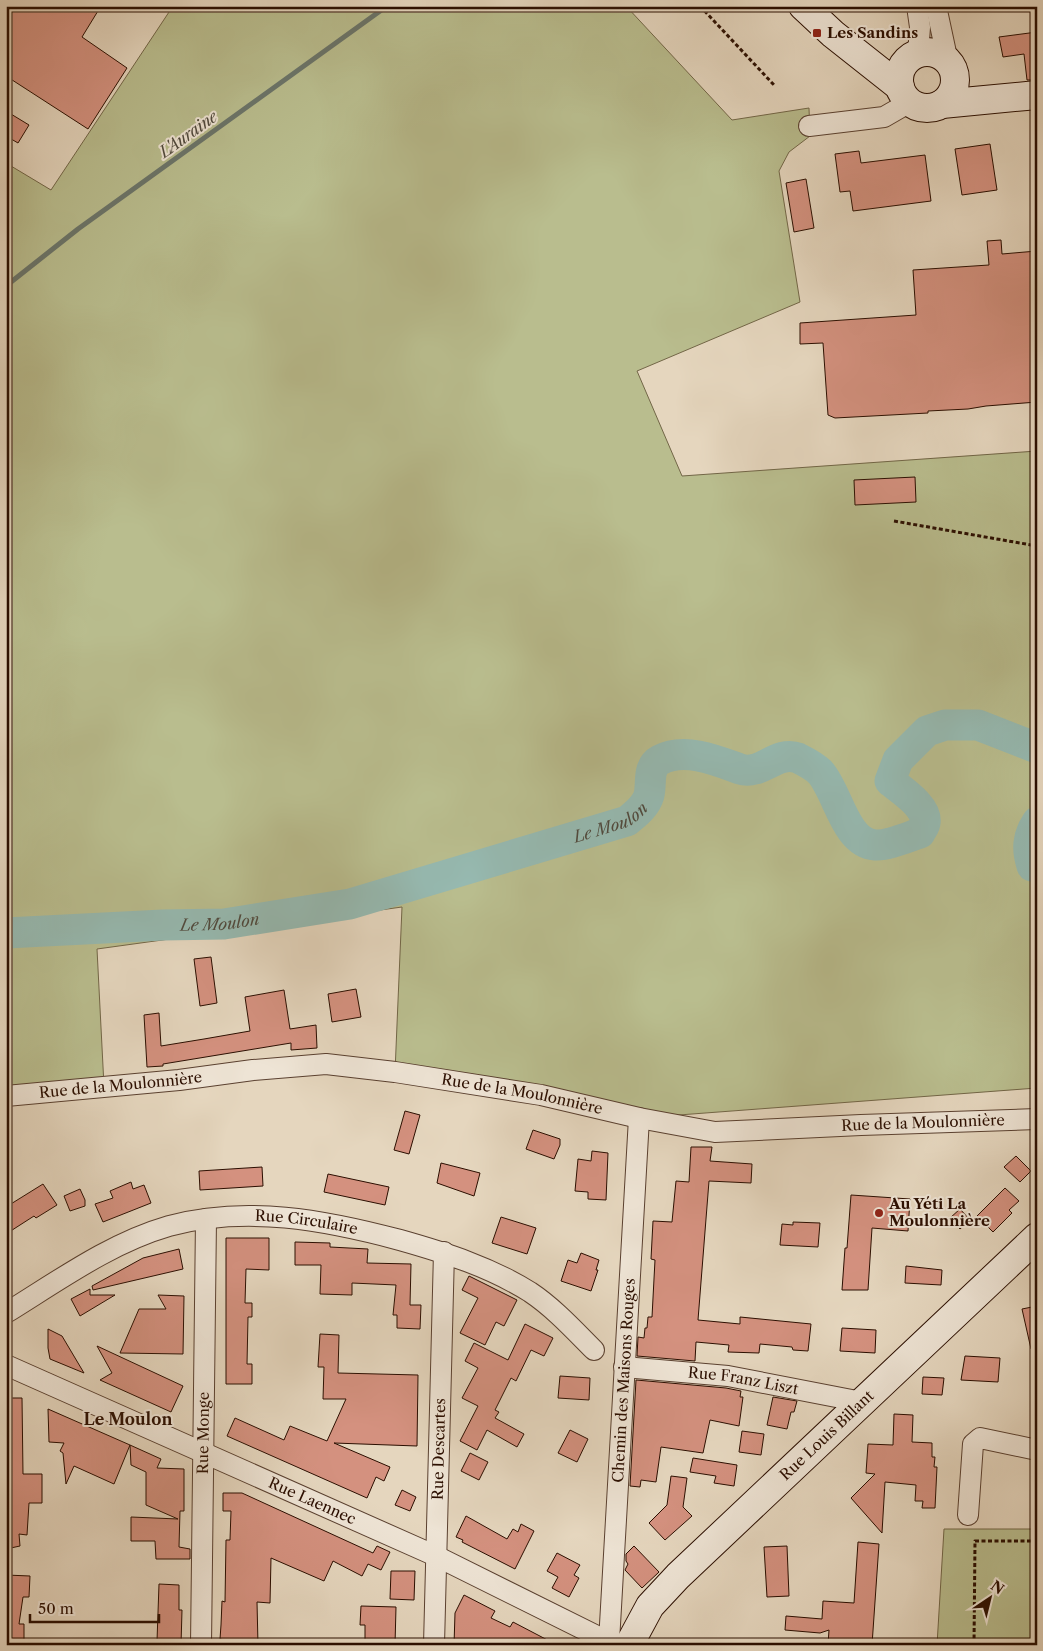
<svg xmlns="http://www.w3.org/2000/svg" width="1043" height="1651" font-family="'Libre Caslon Text',serif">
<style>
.green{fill:#b9bd8e;stroke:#726647}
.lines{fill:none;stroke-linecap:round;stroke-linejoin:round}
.stream{stroke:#6b756a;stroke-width:5}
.river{stroke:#96b9b0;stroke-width:31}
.building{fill:#d4917f;stroke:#2b0e00}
.street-casing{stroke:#5a4030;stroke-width:22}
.secondary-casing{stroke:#2b0e00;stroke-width:30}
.path{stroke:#2b0e00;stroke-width:3;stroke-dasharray:4 2.5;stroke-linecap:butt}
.street{stroke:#eee4d5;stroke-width:20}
.secondary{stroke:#eee4d5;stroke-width:28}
.poi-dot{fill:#8f2418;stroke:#eee4d5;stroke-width:2}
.labels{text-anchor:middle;stroke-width:4;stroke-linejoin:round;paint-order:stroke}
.poi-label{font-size:15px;font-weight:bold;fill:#2b0e00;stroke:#eee4d5;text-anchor:start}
.street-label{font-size:15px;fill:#2b0e00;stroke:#eee4d5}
.water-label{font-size:16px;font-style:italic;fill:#504a3e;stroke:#eee4d5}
.neighbourhood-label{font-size:16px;font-weight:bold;fill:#2b0e00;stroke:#eee4d5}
</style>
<rect width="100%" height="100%" fill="#e5d6be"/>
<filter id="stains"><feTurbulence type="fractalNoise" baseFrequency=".004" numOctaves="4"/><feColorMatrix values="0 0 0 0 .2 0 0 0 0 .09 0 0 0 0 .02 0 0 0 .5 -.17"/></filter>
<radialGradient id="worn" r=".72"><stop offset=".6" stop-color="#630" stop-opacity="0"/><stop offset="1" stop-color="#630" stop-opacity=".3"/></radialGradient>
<g class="green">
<path d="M173,6h453l106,114 77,-12 1,28 -21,16 -10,19 21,131 -163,69 45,105 355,-25v637l-398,30 -244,-46 7,-165 -305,42 7,137 -98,10v-933l45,27z"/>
<path d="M944,1529h93v116h-100z"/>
</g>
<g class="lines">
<path class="stream" d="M6,286l72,-57 309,-223"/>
<g class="river">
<path d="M1037,822c-10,15 -10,28 -5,44l5,1"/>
<path id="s1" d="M6,933l157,-8 61,-1 126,-20 277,-83c9,-7 19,-15 22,-26 3,-12 -2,-28 11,-35 24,-13 56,0 80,9 21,7 37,-19 58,-11 6,3 17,9 22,14 18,20 25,71 55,73 12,1 33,-8 45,-12 1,-3 5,-7 5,-10 3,-16 -24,-33 -35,-42l8,-21 29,-29 18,-6h33l59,23"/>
</g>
</g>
<g class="building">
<path d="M6,6h95l-19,31 45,31 -39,61 -82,-53z"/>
<path d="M1037,32v48h-10l-3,-26 -21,3 -4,-20z"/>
<path d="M6,111l23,14 -11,18 -12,-7z"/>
<path d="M990,144l7,46 -35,5 -7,-46z"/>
<path d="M859,151l2,12 64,-8 6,46 -78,10 -3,-20 -10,1 -5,-38z"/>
<path d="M806,179l8,49 -20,4 -8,-49z"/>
<path d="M1001,240l1,14 35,-3v151l-51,4 -18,3 -40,2v2l-93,5 -7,-3 -5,-72 -23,1v-21l116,-8 -3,-45 76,-5 -2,-24z"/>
<path d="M915,477l1,25 -61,3 -1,-25z"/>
<path d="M211,957l6,46 -17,3 -6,-47z"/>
<path d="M356,989l5,28 -29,5 -4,-28z"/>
<path d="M284,990l6,39 26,-4 1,23 -26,2v-7l-128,21v2l-16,1 -3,-52 15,-2 2,33 43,-7 46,-8 -5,-34z"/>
<path d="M405,1111l15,4 -11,39 -15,-4z"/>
<path d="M533,1130l27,9v6l-6,14 -28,-10z"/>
<path d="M691,1147h21l-2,14 42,3 -1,19 -42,-2 -11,139 42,4v-7l71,7 -3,27 -15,-1 -1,-3 -32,-3 -1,9 -31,-1 1,-7 -33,-3 -1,19 -58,-5 1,-19 6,1 1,-10h2l1,-11h4l3,-57 -4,-1 2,-38 19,1 4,-41 13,1z"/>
<path d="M592,1151l16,2 -2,47 -18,-1v-7l-13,-1 3,-32 13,2z"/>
<path d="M1016,1156l15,15 -11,11 -16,-15z"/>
<path d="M441,1163l39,10 -6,23 -37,-13z"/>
<path d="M262,1167l1,19 -63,4 -1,-19z"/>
<path d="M328,1174l61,13 -4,18 -61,-13z"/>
<path d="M131,1182l2,7 11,-4 7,18 -48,19 -8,-18 18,-6 -3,-7z"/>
<path d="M43,1184l14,21 -21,13 -2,-2 -28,18v-27z"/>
<path d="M1005,1188l14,13 -10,9 3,3 -19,19 -16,-16z"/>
<path d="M80,1189l5,11v6l-15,5 -6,-15z"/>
<path d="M851,1195l59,4 -2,32 -36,-3 -4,62h-26l3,-42h2z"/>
<path d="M960,1209l10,11 -10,9 -10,-11z"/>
<path d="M501,1217l35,11 -9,26 -35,-11z"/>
<path d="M793,1222l27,1 -2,24 -38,-2 2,-21 11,1z"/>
<path d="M226,1238h43v32l-23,-1 -1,34h7v14h-4l-1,47h5v20h-26z"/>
<path d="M295,1242l35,1v4l38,2 -1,14 44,1 -1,41h11l-1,24 -23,-1v-13h-4l3,-30 -44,-2v12l-32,-1 1,-29h-26z"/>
<path d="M179,1249l4,20 -90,21 -1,-4 51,-28z"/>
<path d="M581,1253l18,7 -3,10h2l-7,21 -30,-10 7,-21 9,3z"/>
<path d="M906,1266l36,4 -1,15 -36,-2z"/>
<path d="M469,1276l48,24 -13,26 -8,-4 -11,23 -25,-12 18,-35 -16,-8z"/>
<path d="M90,1289v6h25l-35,21 -9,-17z"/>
<path d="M158,1295l26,1 -1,58 -63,-1 19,-44h27z"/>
<path d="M1037,1306v42l-6,1 -9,-40z"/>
<path d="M525,1324l28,14 -9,18 -13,-6 -15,31 -5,-3 -16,32 4,2 -4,6 29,16 -7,13 -30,-17 -10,20 -17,-9 18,-35 -16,-8 16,-30 -13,-7 9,-18 34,17z"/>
<path d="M842,1328l34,2 -1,23 -35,-2z"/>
<path d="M48,1329l14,7 22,37 -34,-14 -2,-11z"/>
<path d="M320,1334l19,1 -1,38 80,2 -1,71 -83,-3 56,24 -6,14 -8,-4 -9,21 -140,-62 8,-18 49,22 6,-14 37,15 19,-42h-23l1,-32h-6z"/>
<path d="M97,1346l86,40 -12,26 -71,-32 12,-7z"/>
<path d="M965,1356l35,2 -2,24 -37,-2z"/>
<path d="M560,1376l30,2 -1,22 -31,-2z"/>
<path d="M923,1377l21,1 -2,17 -20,-1z"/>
<path d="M636,1380l90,8 15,3 -1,6h3l-4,29 -29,-6 -7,33 -42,-6 -5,35 -15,-2 -1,7 -10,-1z"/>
<path d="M773,1397l24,4 -3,11h-3l-4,17 -20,-4z"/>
<path d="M6,1398h16l1,76h19v29h-13l-2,32 -8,-1 1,12 -14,3z"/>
<path d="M48,1409l82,36 -16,39 -40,-18 -8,18 -3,-31 -3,-2 4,-8 -15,-1z"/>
<path d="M894,1414l19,1 -1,27 20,1v14h3l-1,10h3l-2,41h-13l1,-7h-8l1,-16 -31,-3 -3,51 -31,-35 24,-24 -9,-1 2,-29 25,1z"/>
<path d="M570,1430l18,9 -11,23 -19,-9z"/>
<path d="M742,1431l22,3 -3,21 -22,-3z"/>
<path d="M130,1445l31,14 -4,9 27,1v42h-4l-1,36 11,2v10h-34l-1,-18h-24v-24l47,2 -32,-14v-33l-15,-7z"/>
<path d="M470,1453l18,9 -9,18 -18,-9z"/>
<path d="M693,1458l44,7 -3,21 -20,-3 2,-7 -26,-4z"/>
<path d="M671,1476l16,2 -4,29 9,9 -27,24 -16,-17 18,-18z"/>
<path d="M402,1490l14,7 -6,14 -15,-6z"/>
<path d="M223,1493h19l131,60 4,-7 13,6 -9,18 -13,-6 -6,12 -29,-15 -9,20 -53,-23 -1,45 -13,-1 1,43h-22v-3h-11v-2l-5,-1 1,-14 1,-24 3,1 1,-62h4l1,-29h-8z"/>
<path d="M466,1516l41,23 6,-10 5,3 3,-8 13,7 -19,38 -53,-27 1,-2 -7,-3z"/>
<path d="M858,1542l21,2 -7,101h-44l1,-15 -9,3 -35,-3 1,-14 36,3 1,-18 31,2z"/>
<path d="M634,1546l25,26 -17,16 -17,-18 3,-6 -2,-3v-7z"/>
<path d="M787,1546l2,50 -22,1 -3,-50z"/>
<path d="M557,1553l23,12 -6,10 5,3 -10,19 -17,-9 6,-11 -11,-6z"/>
<path d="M391,1571h24l-1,29 -24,-1z"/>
<path d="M6,1575l24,1 -1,21h-6l-4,27h5v17h-7v4h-11z"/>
<path d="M159,1584l20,1v25h3l-1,35h-19v-4h-5z"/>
<path d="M464,1595l31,16 -4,7 19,9 3,-5 44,23h-103l1,-32z"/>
<path d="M361,1606l35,1 -1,38h-30v-20h-5z"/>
</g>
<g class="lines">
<defs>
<g id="street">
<path d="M917,6l3,21 -2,27"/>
<path d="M936,6l12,56"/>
<path d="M809,126l75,-9 26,-15"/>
<path id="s2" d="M6,1096l173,-16 74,-10 73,-6 69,8 146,23 98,23 76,14 146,-7 176,-6"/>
<path id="s3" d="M6,1313c52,-32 104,-70 163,-87 77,-21 156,-6 231,14 46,13 90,27 130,52 24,16 44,38 64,58"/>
<path id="s4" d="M6,1365l430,191 179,89"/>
<path id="s5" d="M624,1367l104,9 134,26"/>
<path d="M968,1515l5,-71 7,-6 57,12"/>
<path id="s6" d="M609,1642l30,-524"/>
<path id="s7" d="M201,1645l5,-426"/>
<path id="s8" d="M434,1645l10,-393"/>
</g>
<g id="secondary">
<path d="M803,6l30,28 67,53"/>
<circle cx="927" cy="80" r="28"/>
<path d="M942,104l95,-9"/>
<path id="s9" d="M629,1645l21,-39 28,-30 359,-339"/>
</g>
</defs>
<use href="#street" class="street-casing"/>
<use href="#secondary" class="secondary-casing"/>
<g class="path">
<path d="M700,6l74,79"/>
<path d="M894,521l143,25"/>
<path d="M974,1645l1,-104h62"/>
</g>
<use href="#street" class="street"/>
<use href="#secondary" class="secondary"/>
</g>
<g class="poi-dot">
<rect x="812" y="28" width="10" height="10" rx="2.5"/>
<circle cx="879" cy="1213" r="5"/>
</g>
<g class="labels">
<g class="poi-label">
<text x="827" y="38">Les Sandins</text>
<text x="889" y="1209">Au Yéti La<tspan x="889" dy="17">Moulonnière</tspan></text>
</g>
<g class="street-label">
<text dy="5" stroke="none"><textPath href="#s2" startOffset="115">Rue de la Moulonnière</textPath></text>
<text dy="5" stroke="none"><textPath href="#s2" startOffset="520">Rue de la Moulonnière</textPath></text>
<text dy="5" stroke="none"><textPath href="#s2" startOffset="925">Rue de la Moulonnière</textPath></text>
<text dy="5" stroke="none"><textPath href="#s3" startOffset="324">Rue Circulaire</textPath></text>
<text dy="5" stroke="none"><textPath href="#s6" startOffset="262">Chemin des Maisons Rouges</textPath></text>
<text dy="5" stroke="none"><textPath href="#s5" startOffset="120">Rue Franz Liszt</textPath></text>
<text dy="5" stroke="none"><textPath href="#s7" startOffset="212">Rue Monge</textPath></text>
<text dy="5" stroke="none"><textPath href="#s9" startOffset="290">Rue Louis Billant</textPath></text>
<text dy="5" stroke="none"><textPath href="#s8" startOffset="196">Rue Descartes</textPath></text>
<text dy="5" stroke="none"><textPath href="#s4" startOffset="335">Rue Laennec</textPath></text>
</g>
<g class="water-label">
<text transform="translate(188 134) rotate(-36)" y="6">L'Auraine</text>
<text dy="6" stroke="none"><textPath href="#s1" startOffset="619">Le Moulon</textPath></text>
<text dy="6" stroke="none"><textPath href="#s1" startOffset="214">Le Moulon</textPath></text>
</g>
<g class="neighbourhood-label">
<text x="128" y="1425">Le Moulon</text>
</g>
</g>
<rect width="1043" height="1651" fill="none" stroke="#e5d6be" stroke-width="25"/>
<rect x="8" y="8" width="1028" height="1636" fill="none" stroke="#2b0e00" stroke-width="2.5"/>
<rect x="12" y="12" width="1018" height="1626" fill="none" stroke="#2b0e00"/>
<g transform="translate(990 1598) rotate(35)" stroke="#eee4d5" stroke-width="4" paint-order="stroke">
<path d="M0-4L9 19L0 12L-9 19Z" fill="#2b0e00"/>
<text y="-8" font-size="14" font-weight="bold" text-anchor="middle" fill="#2b0e00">N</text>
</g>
<path d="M30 1614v8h129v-8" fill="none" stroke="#2b0e00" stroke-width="2.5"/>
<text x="38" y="1614" font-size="15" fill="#2b0e00" stroke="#eee4d5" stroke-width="4" paint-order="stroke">50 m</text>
<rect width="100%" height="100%" filter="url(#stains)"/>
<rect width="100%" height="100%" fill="url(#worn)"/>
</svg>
